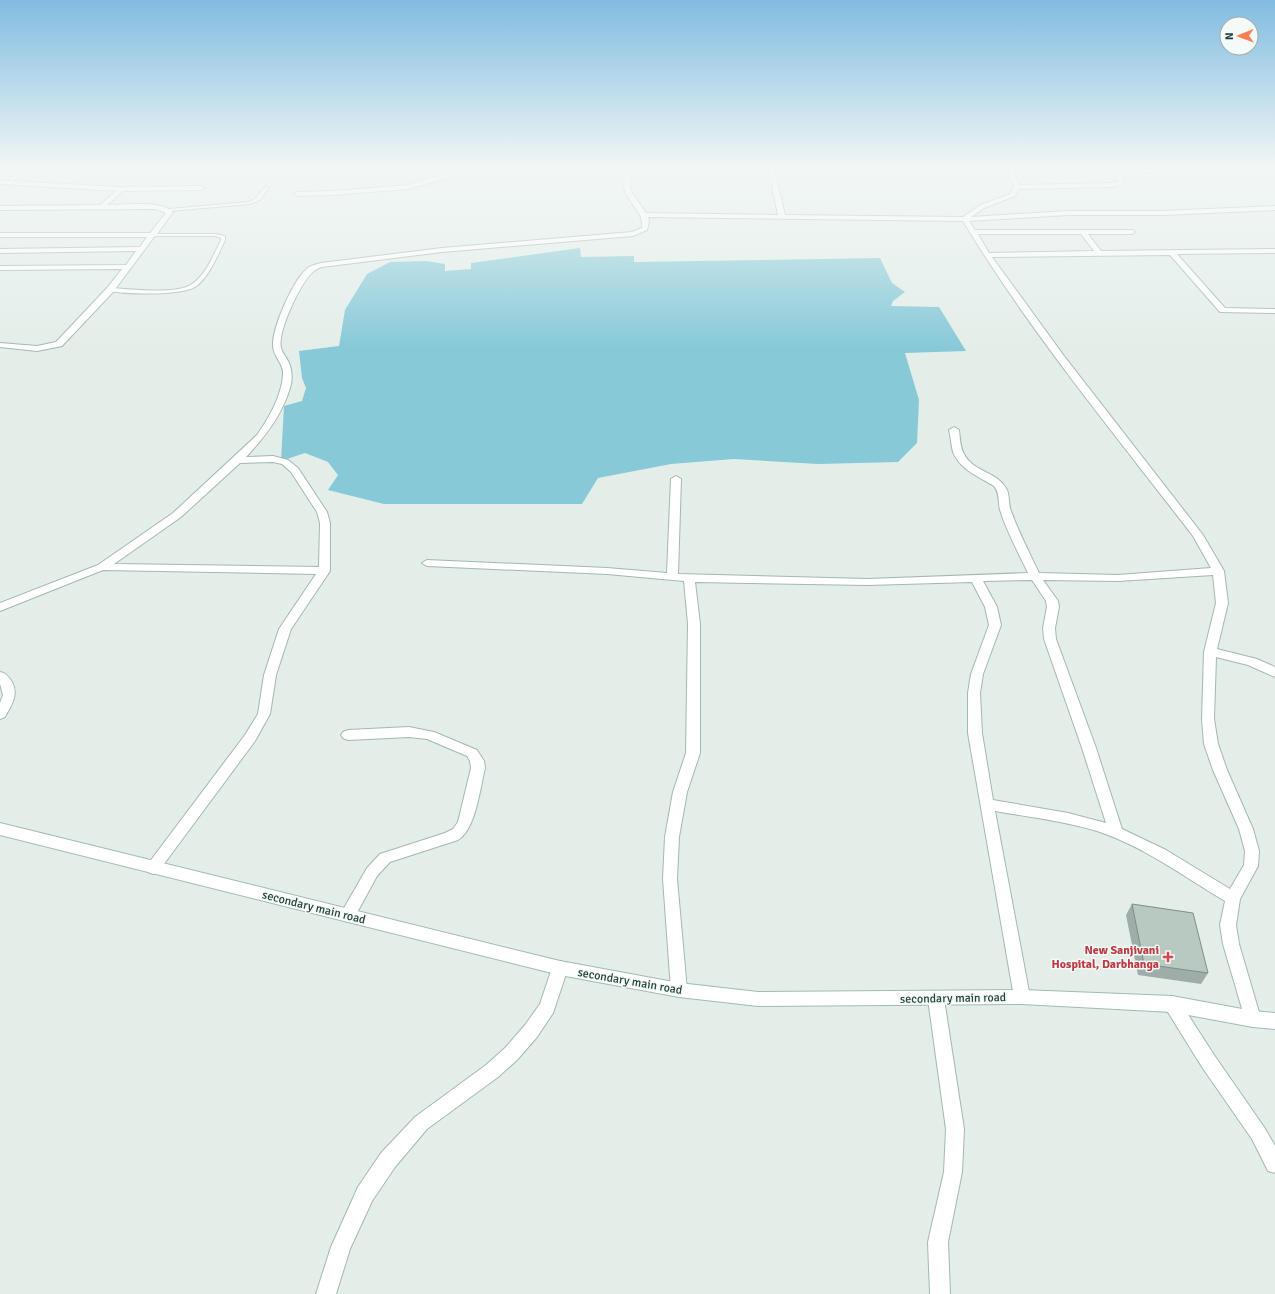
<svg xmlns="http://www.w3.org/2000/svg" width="1275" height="1294" font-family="Signika,sans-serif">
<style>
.water{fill:#87c9d7}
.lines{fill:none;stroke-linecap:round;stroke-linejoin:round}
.lane-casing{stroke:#a5b7b1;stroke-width:2}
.street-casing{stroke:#a5b7b1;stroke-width:2}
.secondary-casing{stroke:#a0bbb2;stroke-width:2}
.lane{fill:#fff;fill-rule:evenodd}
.street{fill:#fff;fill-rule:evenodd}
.secondary{fill:#fff;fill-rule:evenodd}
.wall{fill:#9eada7}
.building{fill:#b8c9c2;stroke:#818d88}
.health-dot{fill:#e0444e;stroke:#f4faf7;stroke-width:1.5}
.labels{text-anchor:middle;stroke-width:3;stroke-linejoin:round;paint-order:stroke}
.near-street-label{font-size:12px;fill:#214139;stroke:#f4faf7}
.near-health-label{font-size:12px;font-weight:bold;fill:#be3a42;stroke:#f4faf7;text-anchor:end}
</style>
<rect width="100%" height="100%" fill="#e3eee9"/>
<path class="water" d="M580,248l1,9 53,-1v6l246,-4 12,25 13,9 -12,9 -2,5 48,1 27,44 -61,2 14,47 -2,43 -19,19 -80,2 -84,-5 -63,5 -73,14 -16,26h-198l-56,-14 10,-15 -10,-13 -23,-9 -24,8 3,-55 18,-5 4,-13 -4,-10 -3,-27 40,-5 6,-36 22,-36 23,-12 36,-1 19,3v7l26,-2v-6z"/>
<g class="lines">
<defs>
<g id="lane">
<path d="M266,186l3,1 -9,13 -10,4 -81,7 -2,-1 2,-1 80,-7 7,-4z"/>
<path d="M154,234h61l10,2v4c-6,13 -17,39 -30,47 -15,9 -69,7 -87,4l-1,-1 3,-2c19,1 67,7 82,-4 14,-9 22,-30 29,-44v-2l-6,-2h-63v-1z"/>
</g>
<g id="street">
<path d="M39,168h10l-38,13 110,6 80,-1 3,2 -3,2 -78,1 -16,14c17,0 54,-5 66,7l-16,22 -1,2 -2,1 -41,55 -51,54 -25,5 -37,-4v-4l37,3 19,-4 51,-54 15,-19 -122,1v-4l126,-1 10,-14 -136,2v-4l140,-2 7,-10h-147v-4h150l16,-20 -11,-4 -155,1v-4l100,-1 16,-14 -116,-7v-4l11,1 -3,-2 1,-1z"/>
<path d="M258,168h6l-4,3z"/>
<path d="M471,168h12l-75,21 -74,6 -37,1 -3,-2 3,-2 37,-1 73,-6 27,-8z"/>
<path d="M622,168h6l3,23 15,22 132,2 -10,-47h6l11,47 178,2 17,-12 30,-11 4,-7 -8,-19h6l7,17 93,-2 7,-2 -3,-6 8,-5 71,-2 -3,2 -67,4 -3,2 2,7 -12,4 -93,2 -4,7 -31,12 -13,9 97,-6h94l113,-5v4l-113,5h-94l-99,6 6,9h157l3,2 -3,2h-44l13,17 174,-2v4l-98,1 48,54 50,1v4l-55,-1 -50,-57 -178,2 72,99 139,179 21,36 4,32 -11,46 40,10 18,8v10l-27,-12 -32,-8 -2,62 4,25 9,26 26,59 6,22 -1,15 -18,33 -4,26 3,19 22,75 -2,5 -6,3 -6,-3 -2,-5 -22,-75 -3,-19 5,-24c-42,-25 -82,-55 -128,-70 -33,-10 -68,-14 -102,-20l35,186 -2,5 -6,2 -6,-2 -2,-5 -46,-264v-40l3,-19 18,-49 -4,-18 -13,-25 -104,3 -173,-3 5,42v129l-13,39 -8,45 -2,42 10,111 -2,5 -6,2 -6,-2 -2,-5 -8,-111 2,-42 8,-45 13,-39 2,-129 -4,-43 -77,-7 -180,-8 -5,-3 5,-3 180,8 60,5 4,-94 5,-3 5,3 -3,95 190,5 160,-6c-10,-21 -21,-41 -28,-63 -2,-8 0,-17 -6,-24 -14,-9 -34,-16 -41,-34 -2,-7 -2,-15 -4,-22l5,-3 5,3c1,8 1,17 5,24 8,17 33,18 42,34 4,6 2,16 5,23 8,22 18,41 28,62l79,2 93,-7 -18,-32c-79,-103 -163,-204 -230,-315l-315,-4 1,5 -2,8 -14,6 -191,16 -120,15c-3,1 -6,2 -8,4 -13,10 -37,61 -33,77 1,4 4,8 6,11 5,9 6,19 3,29 -8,27 -25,49 -44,69l27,-1 15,4 10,8 29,44 3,11v48l-39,58 -15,46 -6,39 -15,27 -97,131 -5,2 -5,-2 -2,-4 2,-4 97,-129 13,-21 6,-39 15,-46 37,-55 -213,-4 -103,41v-8l98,-38 75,-52 84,-78c12,-17 25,-40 26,-61 1,-10 -10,-18 -10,-28 -1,-18 21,-69 36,-79 3,-2 9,-3 12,-4l121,-15 190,-16 10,-4c2,-16 -12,-23 -17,-37 -3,-7 -2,-16 -3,-23zM978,234h103l13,17 -105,2zM273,462l9,2 9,8 26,40 3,11 -1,44 -205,-3 67,-47 59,-54zM1213,575l3,28 -12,49 -2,67 2,25 9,26 26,59 6,22 -1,14 -14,24 -64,-39 -44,-21 -26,-81 -40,-109 -1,-11 4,-21 -1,-6 -15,-21 75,1zM1032,580l14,21 1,6 -4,21 1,11 38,109 24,75 -38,-10 -75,-13 -11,-67 -2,-40 3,-19 18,-49 -4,-18 -14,-26z"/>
<path d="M846,168h42l-3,2 -37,1z"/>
<path d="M1227,168h48v4l-45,-2z"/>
<path d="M0,672c6,1 9,5 12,10 7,13 -1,24 -7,35l-5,2v-16l3,-8 -3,-11z"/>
<path d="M409,727l25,5 43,18 7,11 1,7c-5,20 -9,61 -27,72l-68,22 -13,14 -24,44 -5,2 -5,-2 -3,-5 27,-47 13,-14 65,-21 8,-4 5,-7 13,-54 -1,-7 -3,-5 -40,-17 -18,-2 -61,3 -5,-2 -2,-3 2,-3 5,-2z"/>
<path d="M560,961l6,2 2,5 -15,45 -16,24 -20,23 -19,17 -71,52 -32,38 -23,34 -22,48 -14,45h-20l15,-47 27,-60 23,-34 34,-36 71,-52 19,-17 20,-23 15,-21 12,-36 2,-5z"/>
<path d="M936,992l6,2 2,5 20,130 -2,43 -14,70 2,52h-20l-2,-52 16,-70 2,-43 -18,-130 2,-5z"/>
<path d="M1172,996l6,3 36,56 50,72 11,19v27l-7,-2 -16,-32 -50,-72 -36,-58 -2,-5 2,-5z"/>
</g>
<path id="secondary" d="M0,823l560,138 119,22 79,9 264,-2 150,6 81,15 22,2v16l-22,-2 -81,-15 -150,-8 -264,2 -79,-9 -119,-22 -560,-140z"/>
</defs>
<use href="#lane" class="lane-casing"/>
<use href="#street" class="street-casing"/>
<use href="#secondary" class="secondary-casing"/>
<use href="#lane" class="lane"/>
<use href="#street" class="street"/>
<use href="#secondary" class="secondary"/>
</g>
<path class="wall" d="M1132,904l76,69 -7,11 -63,-9 -12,-60z"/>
<path class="building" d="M1132,904l61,9 15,60 -64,-9z"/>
<linearGradient id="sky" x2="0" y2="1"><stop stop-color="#81bce1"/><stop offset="0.48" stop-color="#f2f7f5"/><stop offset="1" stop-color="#f2f7f5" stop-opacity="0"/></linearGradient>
<rect width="1275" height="349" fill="url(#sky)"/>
<path class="health-dot" d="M1166 951h4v4h4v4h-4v4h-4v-4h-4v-4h4z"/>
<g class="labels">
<g class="near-street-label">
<text transform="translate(314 907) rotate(14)" y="4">secondary main road</text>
<text transform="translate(630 981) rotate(10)" y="4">secondary main road</text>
<text transform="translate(953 998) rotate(-1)" y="4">secondary main road</text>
</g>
<g class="near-health-label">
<text x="1159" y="954">New Sanjivani<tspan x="1159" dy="14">Hospital, Darbhanga</tspan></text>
</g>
</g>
<g transform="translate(1239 36) rotate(269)"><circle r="19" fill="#f4faf7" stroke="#a0b0ab"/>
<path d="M0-3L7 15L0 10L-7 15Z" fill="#fc7f53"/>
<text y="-6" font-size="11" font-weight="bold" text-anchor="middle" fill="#214139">N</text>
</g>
</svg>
